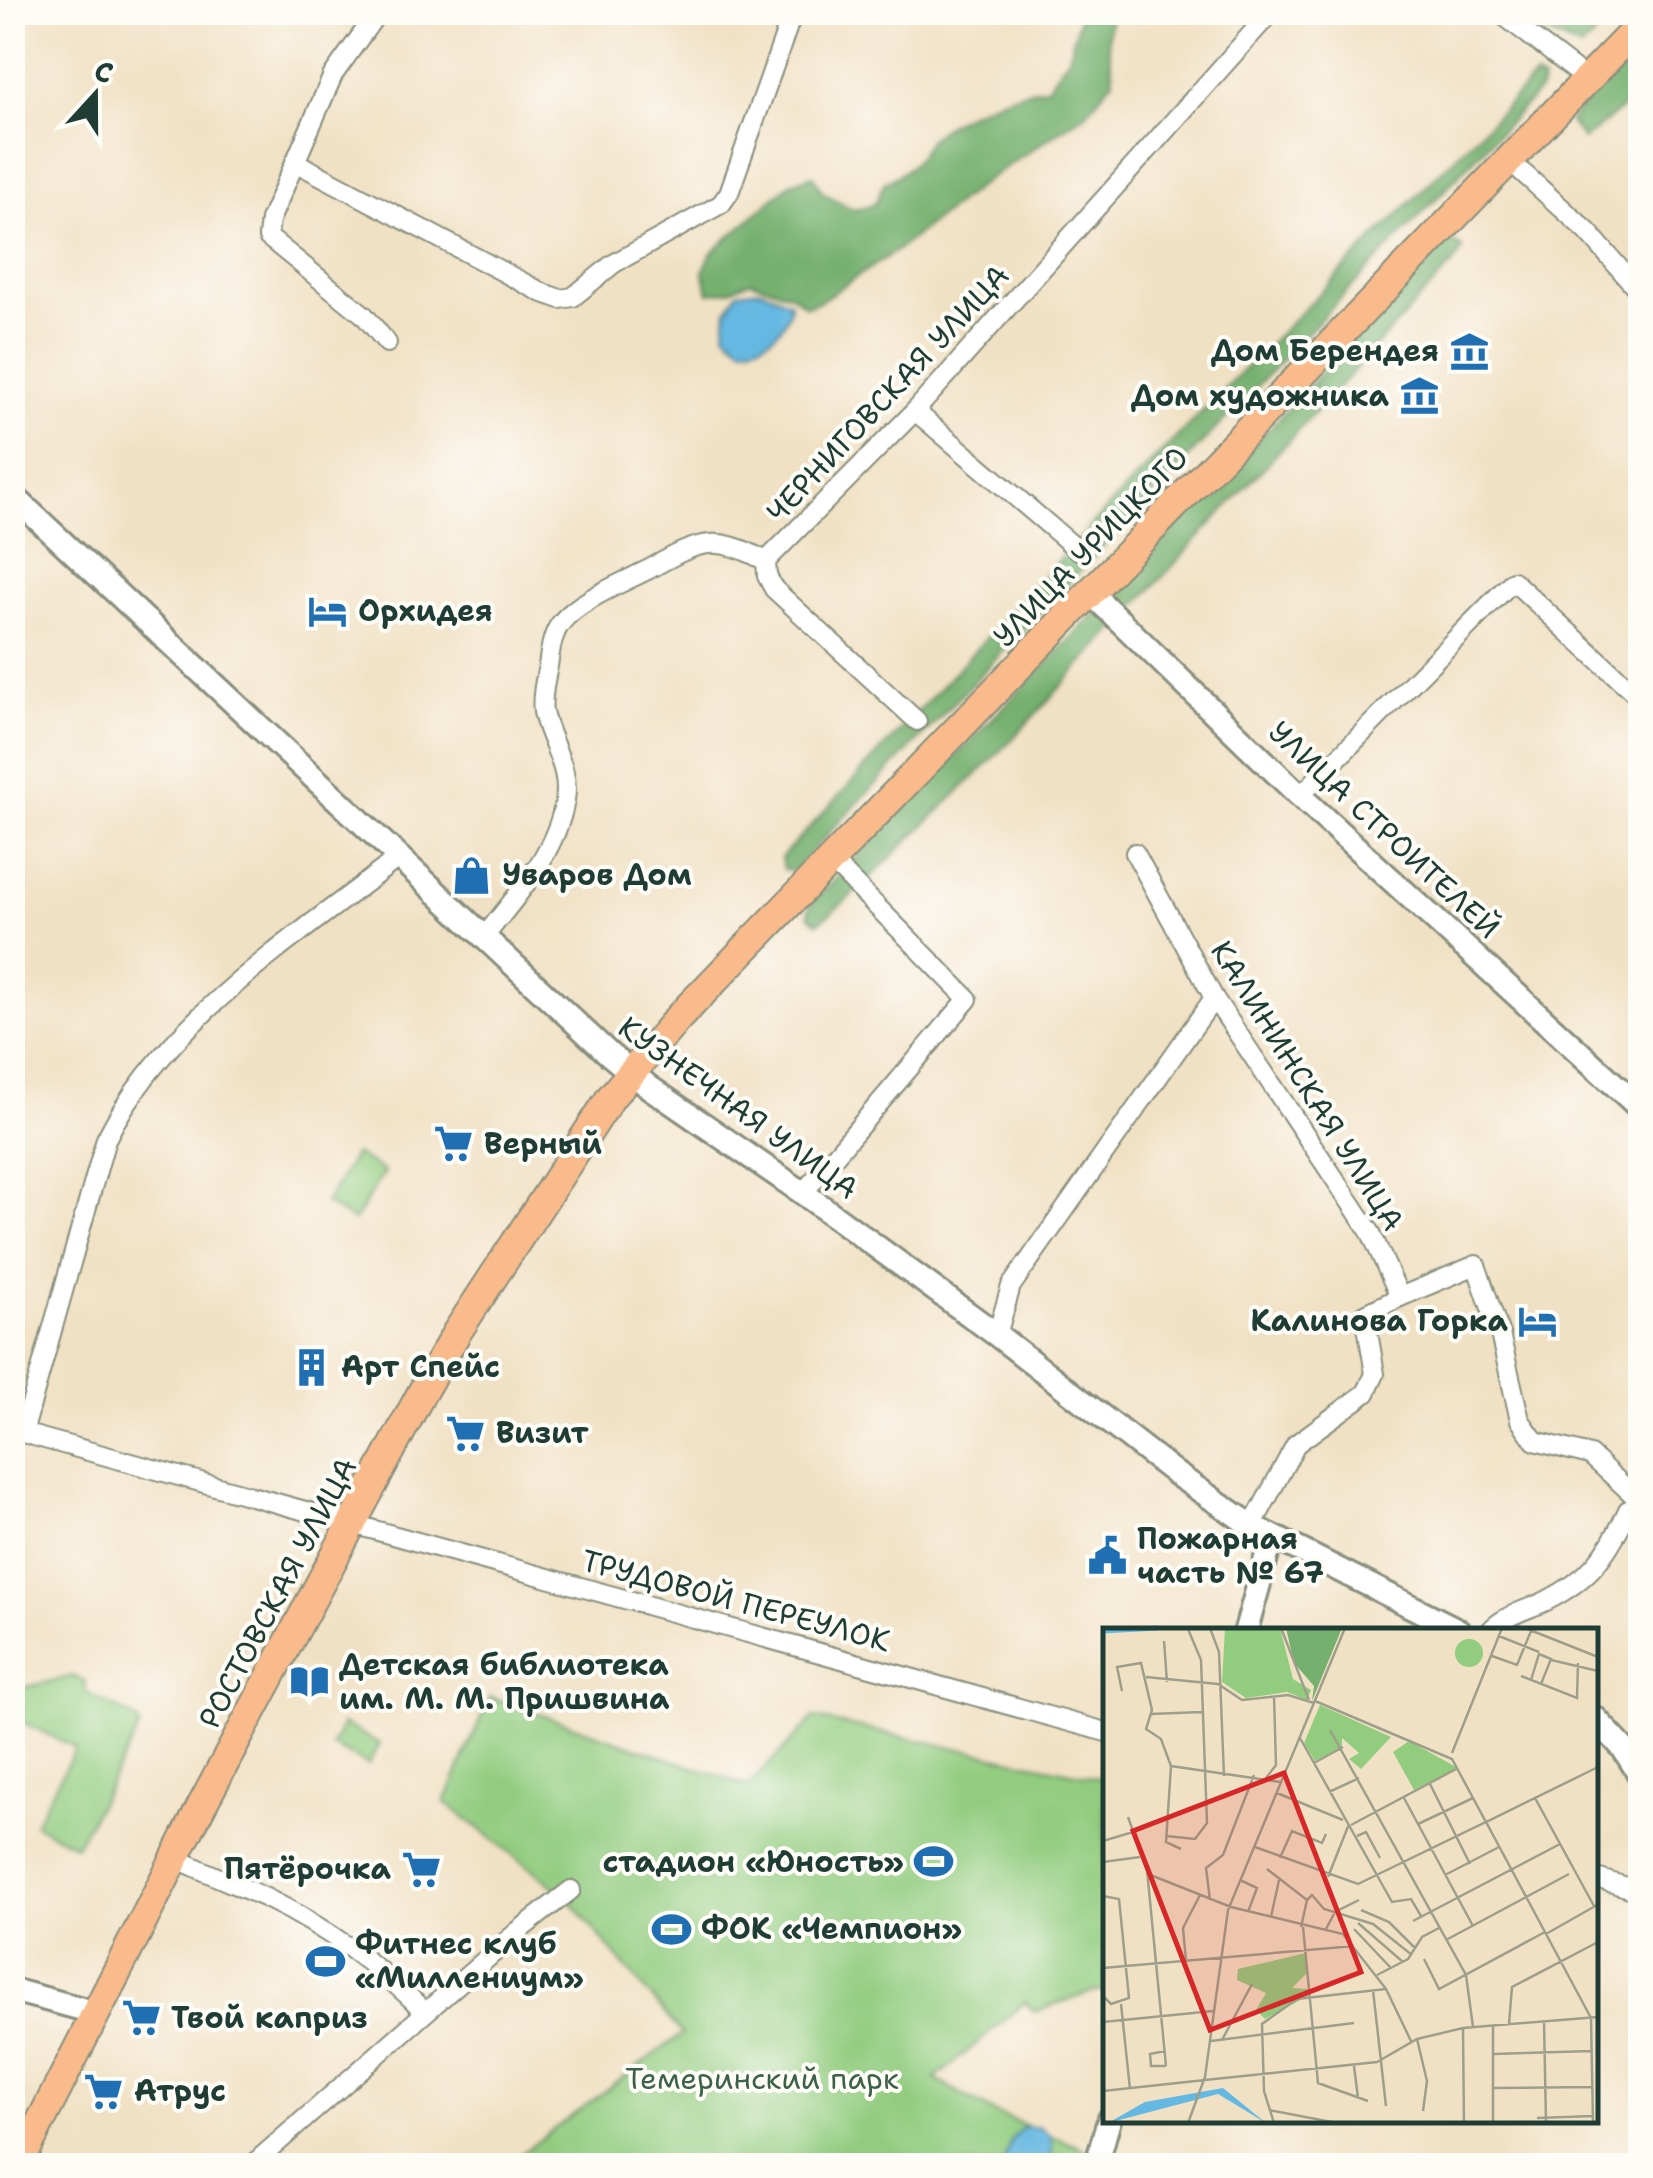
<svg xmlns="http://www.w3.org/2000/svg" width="1653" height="2178" font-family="'Shantell Sans',sans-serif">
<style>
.green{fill:#92cc7f;stroke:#58845a;stroke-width:2.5}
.forest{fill:#75b06e;stroke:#4a7651;stroke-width:2.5}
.water{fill:#65b8e1;stroke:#427a8a;stroke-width:2.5}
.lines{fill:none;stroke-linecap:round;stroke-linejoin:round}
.minor-casing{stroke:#888f7c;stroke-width:22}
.tertiary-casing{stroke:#888f7c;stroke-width:28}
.primary-casing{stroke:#888f7c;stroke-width:32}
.minor{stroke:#fff;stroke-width:18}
.tertiary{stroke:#fff;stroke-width:22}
.primary{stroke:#fabb8c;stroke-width:28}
.labels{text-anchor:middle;stroke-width:8;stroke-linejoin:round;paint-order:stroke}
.poi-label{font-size:30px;font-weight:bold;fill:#1f3d34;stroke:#fdfcf7;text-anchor:start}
.street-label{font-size:30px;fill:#1f3d34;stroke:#fdfcf7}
.park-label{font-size:30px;fill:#3c6147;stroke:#fdfcf7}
.inset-river{fill:none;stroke:#65b8e1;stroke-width:5}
.inset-road{fill:none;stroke:#9d9f8a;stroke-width:2.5}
.view{fill:#d62828;fill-opacity:0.15;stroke:#d62828;stroke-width:5}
.inset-edge{fill:none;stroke:#1f3d34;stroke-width:5}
</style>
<rect width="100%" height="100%" fill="#fdfcf7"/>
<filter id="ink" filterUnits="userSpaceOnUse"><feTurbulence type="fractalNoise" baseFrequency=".01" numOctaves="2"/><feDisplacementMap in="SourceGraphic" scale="20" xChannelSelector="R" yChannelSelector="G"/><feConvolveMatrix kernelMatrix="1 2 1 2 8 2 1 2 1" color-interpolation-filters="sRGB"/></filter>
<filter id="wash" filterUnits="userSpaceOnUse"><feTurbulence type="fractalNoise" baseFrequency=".0048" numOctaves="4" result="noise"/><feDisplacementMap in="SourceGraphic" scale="40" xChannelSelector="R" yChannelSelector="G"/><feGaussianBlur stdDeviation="2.25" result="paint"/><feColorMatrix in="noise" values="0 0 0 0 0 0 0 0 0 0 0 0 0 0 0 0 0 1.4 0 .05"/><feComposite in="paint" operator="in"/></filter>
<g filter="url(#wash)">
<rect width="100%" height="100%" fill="#f1e1c4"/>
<g class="green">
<path d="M355,1154l29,18 -30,49 -29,-18z"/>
<path d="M73,1676l12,5 1,12 46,23 7,7v6l-63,117 -42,-22 42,-76 -64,-31 1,-9 9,-20z"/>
<path d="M490,1697l258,89 66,-68 291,61v212l-12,1 -58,20 -10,-10 -90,77 62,35 87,35 -5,16h-562l-3,-6 168,-125 -116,-138 -121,-94z"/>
<path d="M343,1724l37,20 -12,21 -36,-19z"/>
</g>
<g class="forest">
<path d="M1550,12h66v1l-35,36 -46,-21z"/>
<path d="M1080,13h35c-14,17 -3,45 -2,67l-27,33 -98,66 -91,71 -77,51 -14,5 -15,-12 -41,-13 -20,9 -21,3 -6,-21 9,-20 79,-69 22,-8 9,17 32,18 21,-6 9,-21c15,-7 26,-14 36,-28 4,-7 7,-14 13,-19 25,-22 82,-45 114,-49l22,-31z"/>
<path d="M1640,45v49l-57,46 -14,-19z"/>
<path d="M1535,77l8,4 -3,9 -747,781 -10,-2 -2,-11 352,-377z"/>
<path d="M1454,242l9,7 -8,12 -449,485 -158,153 -30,24 -10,-8 1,-9 309,-316 320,-342z"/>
</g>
<g class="water">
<path d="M760,289l30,13c-1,26 -23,44 -48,45l-17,-14 2,-23 11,-18z"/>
<path d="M1023,2127h16l12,9 1,16 -4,13h-45l8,-25z"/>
</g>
</g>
<g filter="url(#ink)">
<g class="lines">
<defs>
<g id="minor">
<path d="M378,12l-45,63 -63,145 -2,17 96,78 23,28"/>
<path d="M1499,12l90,69"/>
<path d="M1510,161l78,71 52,60"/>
<path d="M295,162l248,131 17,6 13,-2 40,-33 108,-60 8,-11 64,-181"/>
<path d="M915,411l163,139"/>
<path d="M766,561l1,15 7,13 143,132"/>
<path d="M1300,796l213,-215 127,117"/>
<path d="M1135,853l79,145 157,235 29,64 -35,17 10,60 -9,19 -70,51 -44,82"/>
<path d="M484,937c32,-40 72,-84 81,-137 6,-32 -16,-58 -22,-88 -2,-14 2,-32 5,-46 2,-14 4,-32 13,-43 17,-23 66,-42 92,-56 47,-26 62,-33 113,-6l149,-150 356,-399"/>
<path d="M803,1193l165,-194 -137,-139"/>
<path d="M1400,1297l76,-32 24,69 20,86 15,21 55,14 50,46"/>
<path d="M997,1335l14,-49 203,-288"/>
<path d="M12,1430l1094,302"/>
<path d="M23,1433l83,-294c59,-119 190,-201 293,-282"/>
<path d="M1491,1630c14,-15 36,-20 55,-29 44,-22 62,-47 82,-91l12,-4"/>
<path d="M176,1858c30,15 61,27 92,41 59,29 111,67 157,113"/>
<path d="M1596,1878l44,13"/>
<path d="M251,2166l266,-234 54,-42"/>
</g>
<g id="tertiary">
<path d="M12,495l598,560 39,32 154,106 194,142 179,139 76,52 206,104"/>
<path d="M1091,593l209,203 340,312"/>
<path d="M1246,1630l26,-93"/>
<path d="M1596,1719l27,29 17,27"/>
<path d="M12,1990l85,23"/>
<path d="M1096,2166l13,-46"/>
</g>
<path id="primary" d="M18,2166l183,-359 220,-413 36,-62 154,-235 67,-79 962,-993"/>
</defs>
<use href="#minor" class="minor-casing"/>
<use href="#tertiary" class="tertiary-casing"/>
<use href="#primary" class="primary-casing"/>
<use href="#minor" class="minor"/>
<use href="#tertiary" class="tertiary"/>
<use href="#primary" class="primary"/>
</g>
</g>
<defs>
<symbol id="museum-bare" viewBox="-9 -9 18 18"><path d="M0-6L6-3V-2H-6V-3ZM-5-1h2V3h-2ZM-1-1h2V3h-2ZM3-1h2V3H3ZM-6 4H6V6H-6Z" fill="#1f6fb2" stroke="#fdfcf7" stroke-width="2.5" paint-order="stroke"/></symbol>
<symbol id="hotel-bare" viewBox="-9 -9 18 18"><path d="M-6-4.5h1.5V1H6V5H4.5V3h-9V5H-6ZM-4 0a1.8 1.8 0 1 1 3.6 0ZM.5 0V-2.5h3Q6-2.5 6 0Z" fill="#1f6fb2" stroke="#fdfcf7" stroke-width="2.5" paint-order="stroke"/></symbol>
<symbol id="shop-bare" viewBox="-9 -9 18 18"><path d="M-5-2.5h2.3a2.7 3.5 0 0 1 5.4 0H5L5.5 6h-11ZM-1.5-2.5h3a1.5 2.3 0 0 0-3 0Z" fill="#1f6fb2" stroke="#fdfcf7" stroke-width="2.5" paint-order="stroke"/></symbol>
<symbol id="supermarket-bare" viewBox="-9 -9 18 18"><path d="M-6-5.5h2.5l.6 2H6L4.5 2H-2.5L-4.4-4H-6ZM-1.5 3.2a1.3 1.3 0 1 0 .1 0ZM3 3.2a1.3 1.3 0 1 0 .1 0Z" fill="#1f6fb2" stroke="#fdfcf7" stroke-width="2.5" paint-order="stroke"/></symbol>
<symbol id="building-bare" viewBox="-9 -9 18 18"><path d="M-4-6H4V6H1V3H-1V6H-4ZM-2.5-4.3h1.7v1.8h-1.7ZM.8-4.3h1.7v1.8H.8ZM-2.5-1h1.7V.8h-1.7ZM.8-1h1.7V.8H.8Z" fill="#1f6fb2" stroke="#fdfcf7" stroke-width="2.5" paint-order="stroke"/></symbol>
<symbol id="civic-bare" viewBox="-9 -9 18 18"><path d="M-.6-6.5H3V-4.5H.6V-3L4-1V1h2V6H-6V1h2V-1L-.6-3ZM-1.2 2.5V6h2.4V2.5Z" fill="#1f6fb2" stroke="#fdfcf7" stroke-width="2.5" paint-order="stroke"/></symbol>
<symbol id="library-bare" viewBox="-9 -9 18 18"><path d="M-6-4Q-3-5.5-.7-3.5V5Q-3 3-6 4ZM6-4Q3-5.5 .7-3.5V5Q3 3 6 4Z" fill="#1f6fb2" stroke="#fdfcf7" stroke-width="2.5" paint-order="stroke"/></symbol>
<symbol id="stadium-bare" viewBox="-9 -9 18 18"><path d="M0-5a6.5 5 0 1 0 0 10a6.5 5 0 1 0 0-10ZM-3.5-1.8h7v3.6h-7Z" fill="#1f6fb2" stroke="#fdfcf7" stroke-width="2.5" paint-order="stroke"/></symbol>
</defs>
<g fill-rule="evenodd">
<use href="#museum-bare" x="1442" y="324" width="55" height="55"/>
<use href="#museum-bare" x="1392" y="368" width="55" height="55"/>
<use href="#hotel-bare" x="300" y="584" width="55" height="55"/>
<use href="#shop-bare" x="444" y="848" width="55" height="55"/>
<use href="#supermarket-bare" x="426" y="1116" width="55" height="55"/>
<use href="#hotel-bare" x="1510" y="1294" width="55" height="55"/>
<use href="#building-bare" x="284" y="1340" width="55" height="55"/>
<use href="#supermarket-bare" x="438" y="1406" width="55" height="55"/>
<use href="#civic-bare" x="1080" y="1528" width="55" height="55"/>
<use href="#library-bare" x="282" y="1654" width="55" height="55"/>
<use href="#stadium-bare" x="906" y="1834" width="55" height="55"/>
<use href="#supermarket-bare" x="394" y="1842" width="55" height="55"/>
<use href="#stadium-bare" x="644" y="1902" width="55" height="55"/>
<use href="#stadium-bare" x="298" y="1934" width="55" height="55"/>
<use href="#supermarket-bare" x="114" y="1990" width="55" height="55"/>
<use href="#supermarket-bare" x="76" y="2064" width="55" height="55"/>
</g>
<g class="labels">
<g class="poi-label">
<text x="1439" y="361" text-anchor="end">Дом Берендея</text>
<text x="1389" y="406" text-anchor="end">Дом художника</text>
<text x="358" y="621">Орхидея</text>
<text x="502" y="885">Уваров Дом</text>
<text x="484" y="1154">Верный</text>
<text x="1508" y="1331" text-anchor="end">Калинова Горка</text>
<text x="341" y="1377">Арт Спейс</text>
<text x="496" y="1443">Визит</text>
<text x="1137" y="1549">Пожарная<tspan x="1137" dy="34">часть № 67</tspan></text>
<text x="339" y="1675">Детская библиотека<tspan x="339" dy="34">им. М. М. Пришвина</tspan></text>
<text x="904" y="1872" text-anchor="end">стадион «Юность»</text>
<text x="391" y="1879" text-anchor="end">Пятёрочка</text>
<text x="701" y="1939">ФОК «Чемпион»</text>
<text x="355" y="1954">Фитнес клуб<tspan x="355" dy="34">«Миллениум»</tspan></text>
<text x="171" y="2028">Твой каприз</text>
<text x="134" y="2101">Атрус</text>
</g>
<g class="street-label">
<text transform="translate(888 394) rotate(-47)" y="10">ЧЕРНИГОВСКАЯ УЛИЦА</text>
<text transform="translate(1091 547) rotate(-46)" y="10">УЛИЦА УРИЦКОГО</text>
<text transform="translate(1384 830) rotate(43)" y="10">УЛИЦА СТРОИТЕЛЕЙ</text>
<text transform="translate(1307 1086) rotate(58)" y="10">КАЛИНИНСКАЯ УЛИЦА</text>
<text transform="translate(738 1108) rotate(36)" y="10">КУЗНЕЧНАЯ УЛИЦА</text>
<text transform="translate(278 1593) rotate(-62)" y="10">РОСТОВСКАЯ УЛИЦА</text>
<text transform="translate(736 1601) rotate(15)" y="10">ТРУДОВОЙ ПЕРЕУЛОК</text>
</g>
<g class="park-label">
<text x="762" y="2089">Темеринский парк</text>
</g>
</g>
<g transform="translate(1103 1628)">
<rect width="495" height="495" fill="#f1e1c4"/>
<path d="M122,0h55l13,51 18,11 -4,10 -20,-8 -41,6 -24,-16zM352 25a14 14 0 1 1 28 0a14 14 0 1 1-28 0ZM217,77l71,32 -30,32 -12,-10 10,-6 -17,-15v9l-27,14 -11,-18zM306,113l49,27 -44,22 -21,-38zM203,325l1,20 -15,15 16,1v7l-43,23 -9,-9 10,-17 -29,-13 1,-11z" fill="#92cc7f"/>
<path d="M183,0h56l-30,73 2,-15 -20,-23z" fill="#75b06e"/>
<path d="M120,460l43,35 -48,-29 -110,29 37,-21z" fill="#65b8e1"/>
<path class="inset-river" d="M0,3l55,-3"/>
<path class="inset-road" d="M107,0l9,24 5,124M178,0l28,72M422,0l73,29M396,8l40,16M61,13l3,41M389,28l25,9 14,-34M448,32l47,11M418,48l56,22 1,-35M43,49l72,7 24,16 46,-5 26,8M428,52l8,-26 12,5 -10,25M19,63l-5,-24 24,-4 11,47 -6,19 15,10 10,27 -5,76 15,7M212,73l137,58 34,63 112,-55M48,86l51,-2M227,102l136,245 7,52M197,110l92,164 19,-3 10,17M349,125l50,-125M211,135l29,-16M68,138l109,16M163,150l10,-13 -2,-69M327,156l40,80M226,164l30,-14M174,165l66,27M301,170l69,128M432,170l59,108M25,189l19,53 19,196M315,196l55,-26M248,197l107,-57M63,208l29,3 12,-16 -6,-163 -13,-31M254,208l9,-4 14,26M0,213l30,-9M152,219l103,37 128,-62 105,196 2,105M177,230l12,-27 30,12 4,-9M0,234l37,-5M164,241l40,31 -6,27M45,246l83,33 112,27 43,55 25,52M342,247l54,-28M225,249l21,-53M137,252l17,8 -9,24M0,268l16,3 10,99 -18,6 -8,-8M107,272l-4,-32 17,-13 31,-80M204,272l5,-5 12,14 49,15 39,31M258,282l28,12 27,27M168,289l8,-37M310,293l147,-77M255,295l45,39M200,299l15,156 50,18M223,301l9,-17 24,-12M251,301l36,38M443,306l51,-29M343,312l123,-66M321,331l15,30 106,-57M83,333l-3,-33 17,-33M0,340l251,-22M274,347l31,-16 14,-22 17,-9M270,362l13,116M18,376l9,85M441,393l2,102M0,394l110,-11M406,396l3,-37 86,-45M360,401l1,94M314,411l10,42 -4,30M119,412l30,-56M108,413l143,-18M62,423l-15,3 1,12h15M391,426l98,-3M251,438l4,32M102,452l172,-18 40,-23 46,-11 135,-11M391,460l99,-1M0,463l102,-11M166,482l68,13M434,490l56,-2M85,495l17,-46 23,-167 117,-282M171,495l-10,-32 -2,-67 35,-25 89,-10M390,495v-97"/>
<path class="view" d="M181,145l77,199 -151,58 -77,-199z"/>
<rect width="495" height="495" class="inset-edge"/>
</g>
<rect width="1653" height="2178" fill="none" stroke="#fdfcf7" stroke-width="50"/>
<g transform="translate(95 95) rotate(21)" stroke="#fdfcf7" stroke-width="8" paint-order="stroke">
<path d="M0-8L18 38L0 25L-18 38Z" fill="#1f3d34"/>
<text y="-15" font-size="28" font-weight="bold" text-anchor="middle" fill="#1f3d34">С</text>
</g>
</svg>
